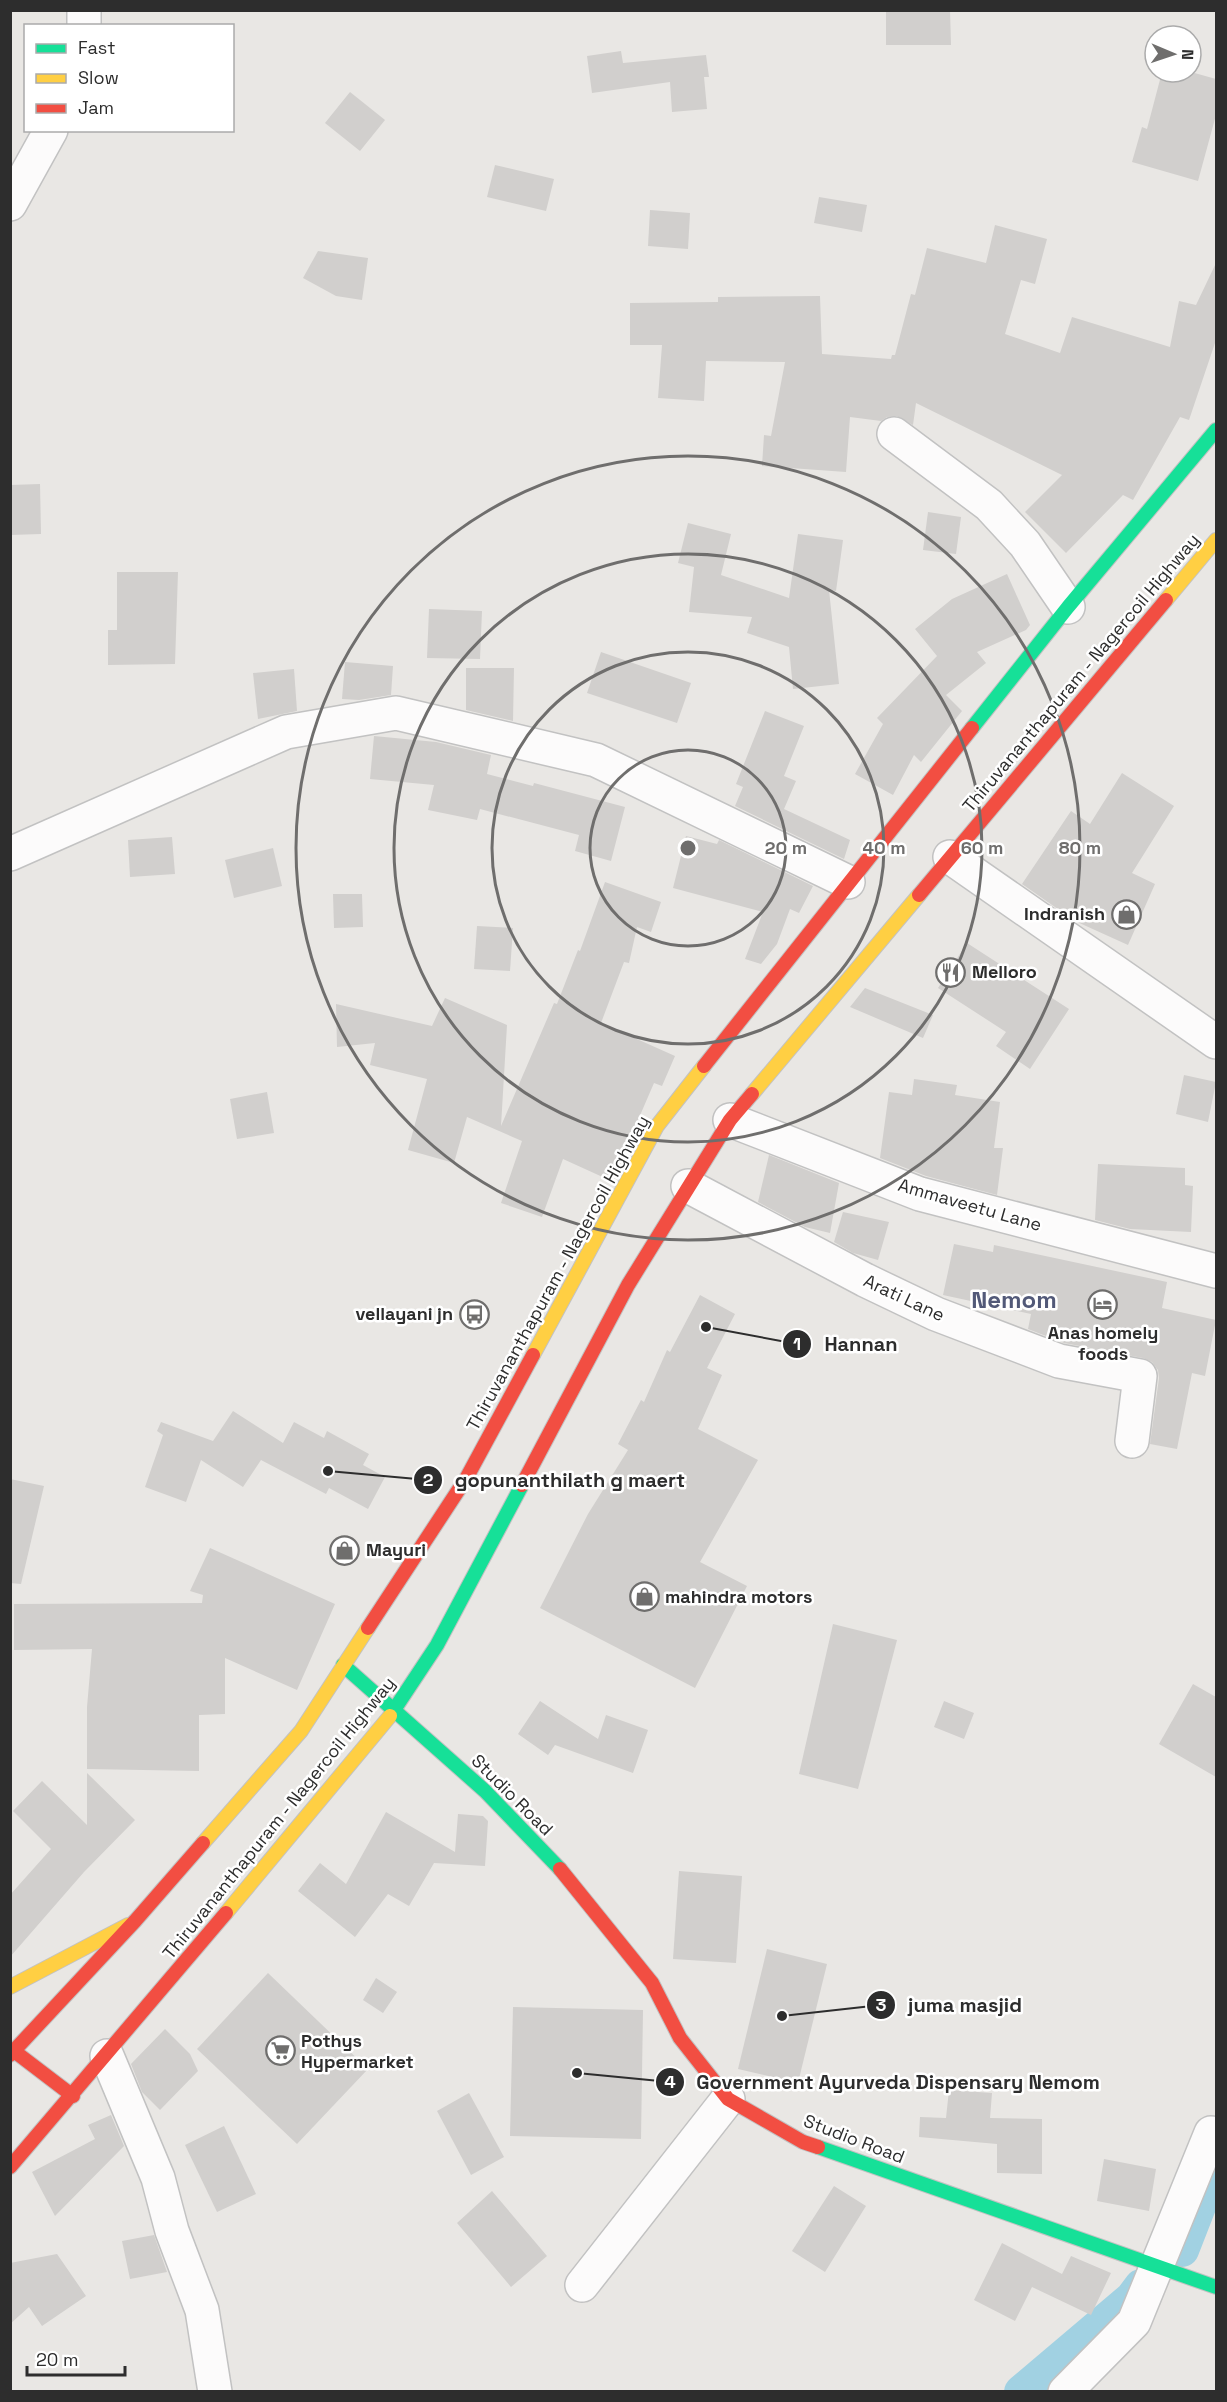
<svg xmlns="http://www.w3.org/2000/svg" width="1227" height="2402" font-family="'Space Grotesk',sans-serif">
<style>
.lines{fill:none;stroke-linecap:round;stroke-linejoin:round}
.canal{stroke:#a1d1e2;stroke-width:34}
.building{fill:#d1cfcd}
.street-casing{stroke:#c2c2c2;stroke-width:36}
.fast-casing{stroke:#c2c2c2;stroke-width:16}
.slow-casing{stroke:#c2c2c2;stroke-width:16}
.jam-casing{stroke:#c2c2c2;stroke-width:16}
.street{stroke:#fcfbfb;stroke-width:33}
.fast{stroke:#16e098;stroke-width:14}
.slow{stroke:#ffcf43;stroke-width:14}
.jam{stroke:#f24e42;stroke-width:14}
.ring{fill:none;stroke:#6f6e6d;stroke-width:3}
.labels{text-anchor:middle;stroke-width:5;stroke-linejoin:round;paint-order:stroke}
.street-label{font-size:18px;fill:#2d2d2d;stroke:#fff}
.poi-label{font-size:18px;font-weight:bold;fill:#2d2d2d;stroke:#fff;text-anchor:start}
.district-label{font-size:24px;font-weight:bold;fill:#525978;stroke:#fff}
.centre{fill:#6f6e6d;stroke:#fff;stroke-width:3}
.ring-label{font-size:18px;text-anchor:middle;font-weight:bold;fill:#6f6e6d;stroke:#fff;stroke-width:5;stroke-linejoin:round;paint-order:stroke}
.leader{fill:none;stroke:#2d2d2d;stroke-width:2}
.callout-dot{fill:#2d2d2d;stroke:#fff;stroke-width:2}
.mark-label{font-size:18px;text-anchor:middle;font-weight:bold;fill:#fff}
.callout-label{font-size:20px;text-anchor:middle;font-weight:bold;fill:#2d2d2d;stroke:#fff;stroke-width:5;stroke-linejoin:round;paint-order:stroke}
</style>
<rect width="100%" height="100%" fill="#e9e7e4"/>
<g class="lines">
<g class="canal">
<path d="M1182,2250l34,-87"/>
<path d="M1021,2392l111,-94 9,-12"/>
</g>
</g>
<g class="building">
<path d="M886,10h64l1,35h-65z"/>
<path d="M621,51l2,12 83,-8 3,22h-5l3,32 -35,3 -2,-30 -78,11 -5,-37z"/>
<path d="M1162,72h29l25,7v36l-18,66 -66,-19 10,-35 5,2z"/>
<path d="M350,92l35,28 -25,31 -35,-28z"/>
<path d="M495,165l59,14 -8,32 -59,-14z"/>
<path d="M819,197l48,8 -5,27 -48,-9z"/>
<path d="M650,210l40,3 -2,36 -40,-3z"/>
<path d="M995,225l52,14 -12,45 -14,-4 -16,54 55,19 12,-36 98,30 9,-46 17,4 20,-42v77l-27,80 -9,-3 -47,83 -10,-5 -57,58 -41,-41 37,-37 -146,-72 -3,22 -16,-9 -10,1 -6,4 -31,-4 -4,55 -84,-6 2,-31 7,1 14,-74 -79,-1 -2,40 -46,-3 4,-53h-32v-42l88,-1v-5l102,-1 2,58 69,5 1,-4h3l16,-61 4,1 12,-47 59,15z"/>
<path d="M318,251l50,7 -6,42 -26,-4 -33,-18z"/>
<path d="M40,484l1,50 -31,1v-50z"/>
<path d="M928,512l33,5 -5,37 -33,-4z"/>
<path d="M688,523l43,11 -10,41 68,23 9,-64 45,6 -7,51 -7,-1 10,94 -46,5 -4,-42 -42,-14 5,-16 -63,-5 5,-45 -16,-4z"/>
<path d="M117,572h61l-3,92 -67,1v-35h9z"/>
<path d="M1007,574l23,51 -4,5 -49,22 9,11 -40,32 16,16 -41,51 -7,-7 -21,40 -38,-21 28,-50 -6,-6 60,-62 -22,-27 37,-30z"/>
<path d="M429,609l53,2 -2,48 -53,-1z"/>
<path d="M601,652l90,31 -14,40 -90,-30z"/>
<path d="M345,662l48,4 -2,29 -32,5 -17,-1z"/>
<path d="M466,668h48l-1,53 -47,-11z"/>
<path d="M294,669l3,42 -39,8 -5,-46z"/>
<path d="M765,711l39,15 -20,50 12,5 -12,28 66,31 -6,19 -109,-53 8,-19 -7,-3z"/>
<path d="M374,736l62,6 55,13 -4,19 46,12 1,-3 91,24 -14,54 -36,-10 4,-16 -99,-26 -3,11 -49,-10 6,-25 -64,-6z"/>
<path d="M1122,773l52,33 -42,67 23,11 -27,61 -53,-24 -53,-37 49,-73 19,13z"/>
<path d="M686,836l31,8 2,-4 94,46 -14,27 -9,-4 -13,35 -16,20 -16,-5 18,-47 -90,-24z"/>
<path d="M172,837l3,37 -45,3 -2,-37z"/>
<path d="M273,848l9,38 -48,12 -9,-38z"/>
<path d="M605,882l56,20 -10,30 -14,-5 -8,36 -5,-1 -23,61 74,33 -13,30 -8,-3 -19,44 -28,52 -44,-20 -21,58 -41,-14 21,-62 -55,-24 -13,46 -46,-13 19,-71 -57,-14 5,-22 -38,4 -1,-43 96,22 13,-28 62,27 -6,101 53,-123 3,1 21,-54 2,1z"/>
<path d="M333,894h29l1,33 -29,1z"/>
<path d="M477,926l36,2 -3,43 -36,-2z"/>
<path d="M967,943l102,66 -39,60 -34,-23 10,-14 -68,-44z"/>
<path d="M865,988l68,27 -10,23 -73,-31z"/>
<path d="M1184,1075l32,7 -8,40 -32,-8z"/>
<path d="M914,1079l43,6 -2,10 45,7 -6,46h9l-6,47 -71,-19 -46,-18 9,-66 23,3z"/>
<path d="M267,1092l7,41 -37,6 -7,-40z"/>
<path d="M769,1155l70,28 -9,50 -25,-6 -47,-25z"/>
<path d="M1098,1164l87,4v17l8,1 -2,46 -61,-3 -35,-9z"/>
<path d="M843,1212l46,10 -11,38 -25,-7 -19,-11z"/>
<path d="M954,1244l39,8 1,-7 173,37 -5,26 54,12 -11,56 -13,-3 -15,76 -27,-5 9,-66 -1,-8 -6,-8 -9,-4 -79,-15 -36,-14 3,-15 -88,-19z"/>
<path d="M700,1295l35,19 -28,54 15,7 -24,54 60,31 -58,102 47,24 -52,102 -155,-80 48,-94 40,-64 -10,-6 23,-44 3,2 23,-52 3,2z"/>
<path d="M233,1411l50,32 11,-21 30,16 3,-7 42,23 -6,11 22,12 -17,32 -39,-21 -3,6 -65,-34 -18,27 -42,-27 -15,42 -41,-15 18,-52 -6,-4 4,-9 52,19z"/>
<path d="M10,1479l34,7 -23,98 -11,-1z"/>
<path d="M210,1548l125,56 -38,86 -72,-32v56l-26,1v56l-112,-2v-62l5,-58 -78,1v-46l188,-1 1,-8 -13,-4z"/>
<path d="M833,1624l64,16 -39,149 -59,-15z"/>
<path d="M1193,1684l23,13v80l-57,-33z"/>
<path d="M540,1701l58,38 8,-24 42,15 -15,43 -78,-28 -7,10 -30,-21z"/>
<path d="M944,1701l30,12 -10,26 -30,-12z"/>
<path d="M87,1773l48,47 -51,52 -74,85v-62l41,-46 -38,-38 29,-30 45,44z"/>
<path d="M386,1812l69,40 3,-38 25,2 5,5 -3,45 -51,-3 -25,43 -21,-12 -33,43 -57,-46 22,-28 26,21z"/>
<path d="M679,1871l63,5 -6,87 -63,-4z"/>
<path d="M767,1949l60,15 -29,119 -60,-14z"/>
<path d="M268,1973l100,96 -71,75 -100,-95z"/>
<path d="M376,1978l21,14 -14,21 -20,-13z"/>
<path d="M513,2007l130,3 -2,129 -131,-3z"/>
<path d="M165,2029l25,25 8,17 -38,39 -18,-18 -11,-28z"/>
<path d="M949,2090l43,3 -2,25 52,1v55l-45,-1v-29l-78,-7 1,-20 26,1z"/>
<path d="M469,2093l35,64 -33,18 -34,-64z"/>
<path d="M111,2115l13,31 -69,70 -23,-44 63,-33 -7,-14z"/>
<path d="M224,2126l32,68 -39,18 -32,-67z"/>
<path d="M1104,2159l52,10 -7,42 -52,-10z"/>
<path d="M834,2186l32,20 -41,66 -33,-21z"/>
<path d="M492,2191l55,65 -36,31 -54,-64z"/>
<path d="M154,2235l13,37 -37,7 -8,-38z"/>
<path d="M1002,2243l60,31 9,-18 40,17 -20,42 -59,-28 -17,34 -41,-21z"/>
<path d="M57,2254l29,42 -44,30 -13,-19 -19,17v-61z"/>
</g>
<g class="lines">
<defs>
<g id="street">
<path d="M84,26v-16"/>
<path d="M10,204l41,-74"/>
<path d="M894,434l95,71 36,39 43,63"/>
<path d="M10,854l276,-122 110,-19 200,47 252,122"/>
<path d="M950,857l266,185"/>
<path d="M730,1120l190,74 296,77"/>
<path d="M688,1186l177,94 71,34 123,47 81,15 -8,65"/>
<path d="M107,2056l51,122 14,53 30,79 13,82"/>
<path d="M582,2285l146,-186"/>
<path d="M1065,2392l69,-70 77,-189"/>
</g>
<g id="fast">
<path d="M972,728l96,-121 148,-177"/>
<path d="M343,1665l142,126 75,78"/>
<path d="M390,1716l47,-71 85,-160"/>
<path d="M818,2147l398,140"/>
</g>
<g id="slow">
<path d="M1166,600l50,-60"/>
<path d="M752,1094l167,-199"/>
<path d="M533,1355l124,-229 47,-60"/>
<path d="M203,1843l98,-112 67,-103"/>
<path d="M226,1913l164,-197"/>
<path d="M10,1987l118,-62"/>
</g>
<g id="jam">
<path d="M919,895l247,-295"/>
<path d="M704,1066l268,-338"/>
<path d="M522,1485l106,-200 102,-165 22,-26"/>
<path d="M368,1628l99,-151 66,-122"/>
<path d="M560,1869l92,114 28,55 48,61 75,43 15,5"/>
<path d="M14,2051l59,45"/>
<path d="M10,2055l125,-134 68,-78"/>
<path d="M10,2167l216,-254"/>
</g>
</defs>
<use href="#street" class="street-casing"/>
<use href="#fast" class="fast-casing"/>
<use href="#slow" class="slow-casing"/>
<use href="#jam" class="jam-casing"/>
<use href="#street" class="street"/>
<use href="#fast" class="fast"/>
<use href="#slow" class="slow"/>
<use href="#jam" class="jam"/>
</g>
<g class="ring">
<circle cx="688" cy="848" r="98"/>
<circle cx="688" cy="848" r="196"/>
<circle cx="688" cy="848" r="294"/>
<circle cx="688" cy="848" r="392"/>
</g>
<defs>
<symbol id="shop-ring" viewBox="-11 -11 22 22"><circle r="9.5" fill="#fff" stroke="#6f6e6d" stroke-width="1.5"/><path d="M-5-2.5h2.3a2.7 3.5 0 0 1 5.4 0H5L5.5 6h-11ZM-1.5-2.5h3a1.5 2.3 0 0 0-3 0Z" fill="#6f6e6d"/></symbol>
<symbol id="restaurant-ring" viewBox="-11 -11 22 22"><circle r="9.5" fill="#fff" stroke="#6f6e6d" stroke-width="1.5"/><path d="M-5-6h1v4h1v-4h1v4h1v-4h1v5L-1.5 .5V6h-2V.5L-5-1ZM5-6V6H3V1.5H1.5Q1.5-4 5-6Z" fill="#6f6e6d"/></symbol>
<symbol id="hotel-ring" viewBox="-11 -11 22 22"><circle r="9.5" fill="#fff" stroke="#6f6e6d" stroke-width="1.5"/><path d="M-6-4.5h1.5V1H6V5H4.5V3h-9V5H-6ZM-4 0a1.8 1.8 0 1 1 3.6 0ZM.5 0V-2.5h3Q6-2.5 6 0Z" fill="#6f6e6d"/></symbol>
<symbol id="bus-ring" viewBox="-11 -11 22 22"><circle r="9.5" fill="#fff" stroke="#6f6e6d" stroke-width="1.5"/><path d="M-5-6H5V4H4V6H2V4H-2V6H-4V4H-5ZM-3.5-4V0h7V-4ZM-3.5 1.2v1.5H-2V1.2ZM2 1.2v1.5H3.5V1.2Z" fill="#6f6e6d"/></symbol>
<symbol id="supermarket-ring" viewBox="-11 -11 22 22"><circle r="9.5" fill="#fff" stroke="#6f6e6d" stroke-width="1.5"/><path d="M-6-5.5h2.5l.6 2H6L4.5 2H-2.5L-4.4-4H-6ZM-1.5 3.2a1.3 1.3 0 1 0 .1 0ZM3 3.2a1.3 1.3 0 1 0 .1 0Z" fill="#6f6e6d"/></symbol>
</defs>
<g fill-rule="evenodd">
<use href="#shop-ring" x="1110" y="898" width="33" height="33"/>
<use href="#restaurant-ring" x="934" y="956" width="33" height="33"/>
<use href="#hotel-ring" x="1086" y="1288" width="33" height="33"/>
<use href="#bus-ring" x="458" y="1298" width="33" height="33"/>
<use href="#shop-ring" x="328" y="1534" width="33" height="33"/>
<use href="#shop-ring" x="628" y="1580" width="33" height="33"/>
<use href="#supermarket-ring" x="264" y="2034" width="33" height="33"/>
</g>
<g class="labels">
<g class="street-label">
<text transform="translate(1081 673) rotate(-50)" y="6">Thiruvananthapuram - Nagercoil Highway</text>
<text transform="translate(970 1205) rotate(16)" y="6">Ammaveetu Lane</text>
<text transform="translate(558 1273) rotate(-61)" y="6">Thiruvananthapuram - Nagercoil Highway</text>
<text transform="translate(904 1298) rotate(25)" y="6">Arati Lane</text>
<text transform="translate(512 1795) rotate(45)" y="6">Studio Road</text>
<text transform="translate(279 1818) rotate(-51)" y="6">Thiruvananthapuram - Nagercoil Highway</text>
<text transform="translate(854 2139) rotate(21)" y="6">Studio Road</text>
</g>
<g class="poi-label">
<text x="1105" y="920" text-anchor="end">Indranish</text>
<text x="972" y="978">Melloro</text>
<text x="453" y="1320" text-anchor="end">vellayani jn</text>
<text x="1103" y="1339" text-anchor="middle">Anas homely<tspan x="1103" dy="21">foods</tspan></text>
<text x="366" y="1556">Mayuri</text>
<text x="665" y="1603">mahindra motors</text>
<text x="301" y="2047">Pothys<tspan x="301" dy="21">Hypermarket</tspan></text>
</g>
<g class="district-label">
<text x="1014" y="1308">Nemom</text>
</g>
</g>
<circle cx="688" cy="848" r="9" class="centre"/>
<g class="ring-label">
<text x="786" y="854">20 m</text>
<text x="884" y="854">40 m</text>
<text x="982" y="854">60 m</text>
<text x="1080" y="854">80 m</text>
</g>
<path class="leader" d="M706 1327L797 1344M328 1471L428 1480M782 2016L881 2005M577 2073L670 2082"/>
<g class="callout-dot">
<circle cx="706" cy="1327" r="6"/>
<circle cx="328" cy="1471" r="6"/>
<circle cx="782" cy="2016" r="6"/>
<circle cx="577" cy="2073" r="6"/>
<circle cx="797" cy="1344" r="15"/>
<circle cx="428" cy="1480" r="15"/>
<circle cx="881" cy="2005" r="15"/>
<circle cx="670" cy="2082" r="15"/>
</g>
<g class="mark-label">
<text x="797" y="1350">1</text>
<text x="428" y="1486">2</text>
<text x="881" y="2011">3</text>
<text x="670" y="2088">4</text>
</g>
<g class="callout-label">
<text x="861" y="1351">Hannan</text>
<text x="570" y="1487">gopunanthilath g maert</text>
<text x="965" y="2012">juma masjid</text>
<text x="898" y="2089">Government Ayurveda Dispensary Nemom</text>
</g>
<rect width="1227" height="2402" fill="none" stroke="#2d2d2d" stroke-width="24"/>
<rect x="24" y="24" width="210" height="108" fill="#ffffff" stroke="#ababab" stroke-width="1.5"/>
<rect x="36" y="44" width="30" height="9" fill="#16e098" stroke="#ababab" stroke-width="1.5"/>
<text x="78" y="54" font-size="18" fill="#2d2d2d">Fast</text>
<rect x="36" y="74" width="30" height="9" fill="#ffcf43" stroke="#ababab" stroke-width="1.5"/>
<text x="78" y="84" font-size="18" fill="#2d2d2d">Slow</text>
<rect x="36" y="104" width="30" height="9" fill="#f24e42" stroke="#ababab" stroke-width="1.5"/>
<text x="78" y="114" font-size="18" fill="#2d2d2d">Jam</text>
<g transform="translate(1173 54) rotate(92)"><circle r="28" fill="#ffffff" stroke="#ababab" stroke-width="1.5"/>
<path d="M0-4.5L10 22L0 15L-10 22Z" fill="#6f6e6d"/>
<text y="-9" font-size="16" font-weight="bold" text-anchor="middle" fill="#2d2d2d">N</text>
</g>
<path d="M27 2366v9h98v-9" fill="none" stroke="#2d2d2d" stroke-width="3"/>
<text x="36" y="2366" font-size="18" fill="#2d2d2d" stroke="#ffffff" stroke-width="4.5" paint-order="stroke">20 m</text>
</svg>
